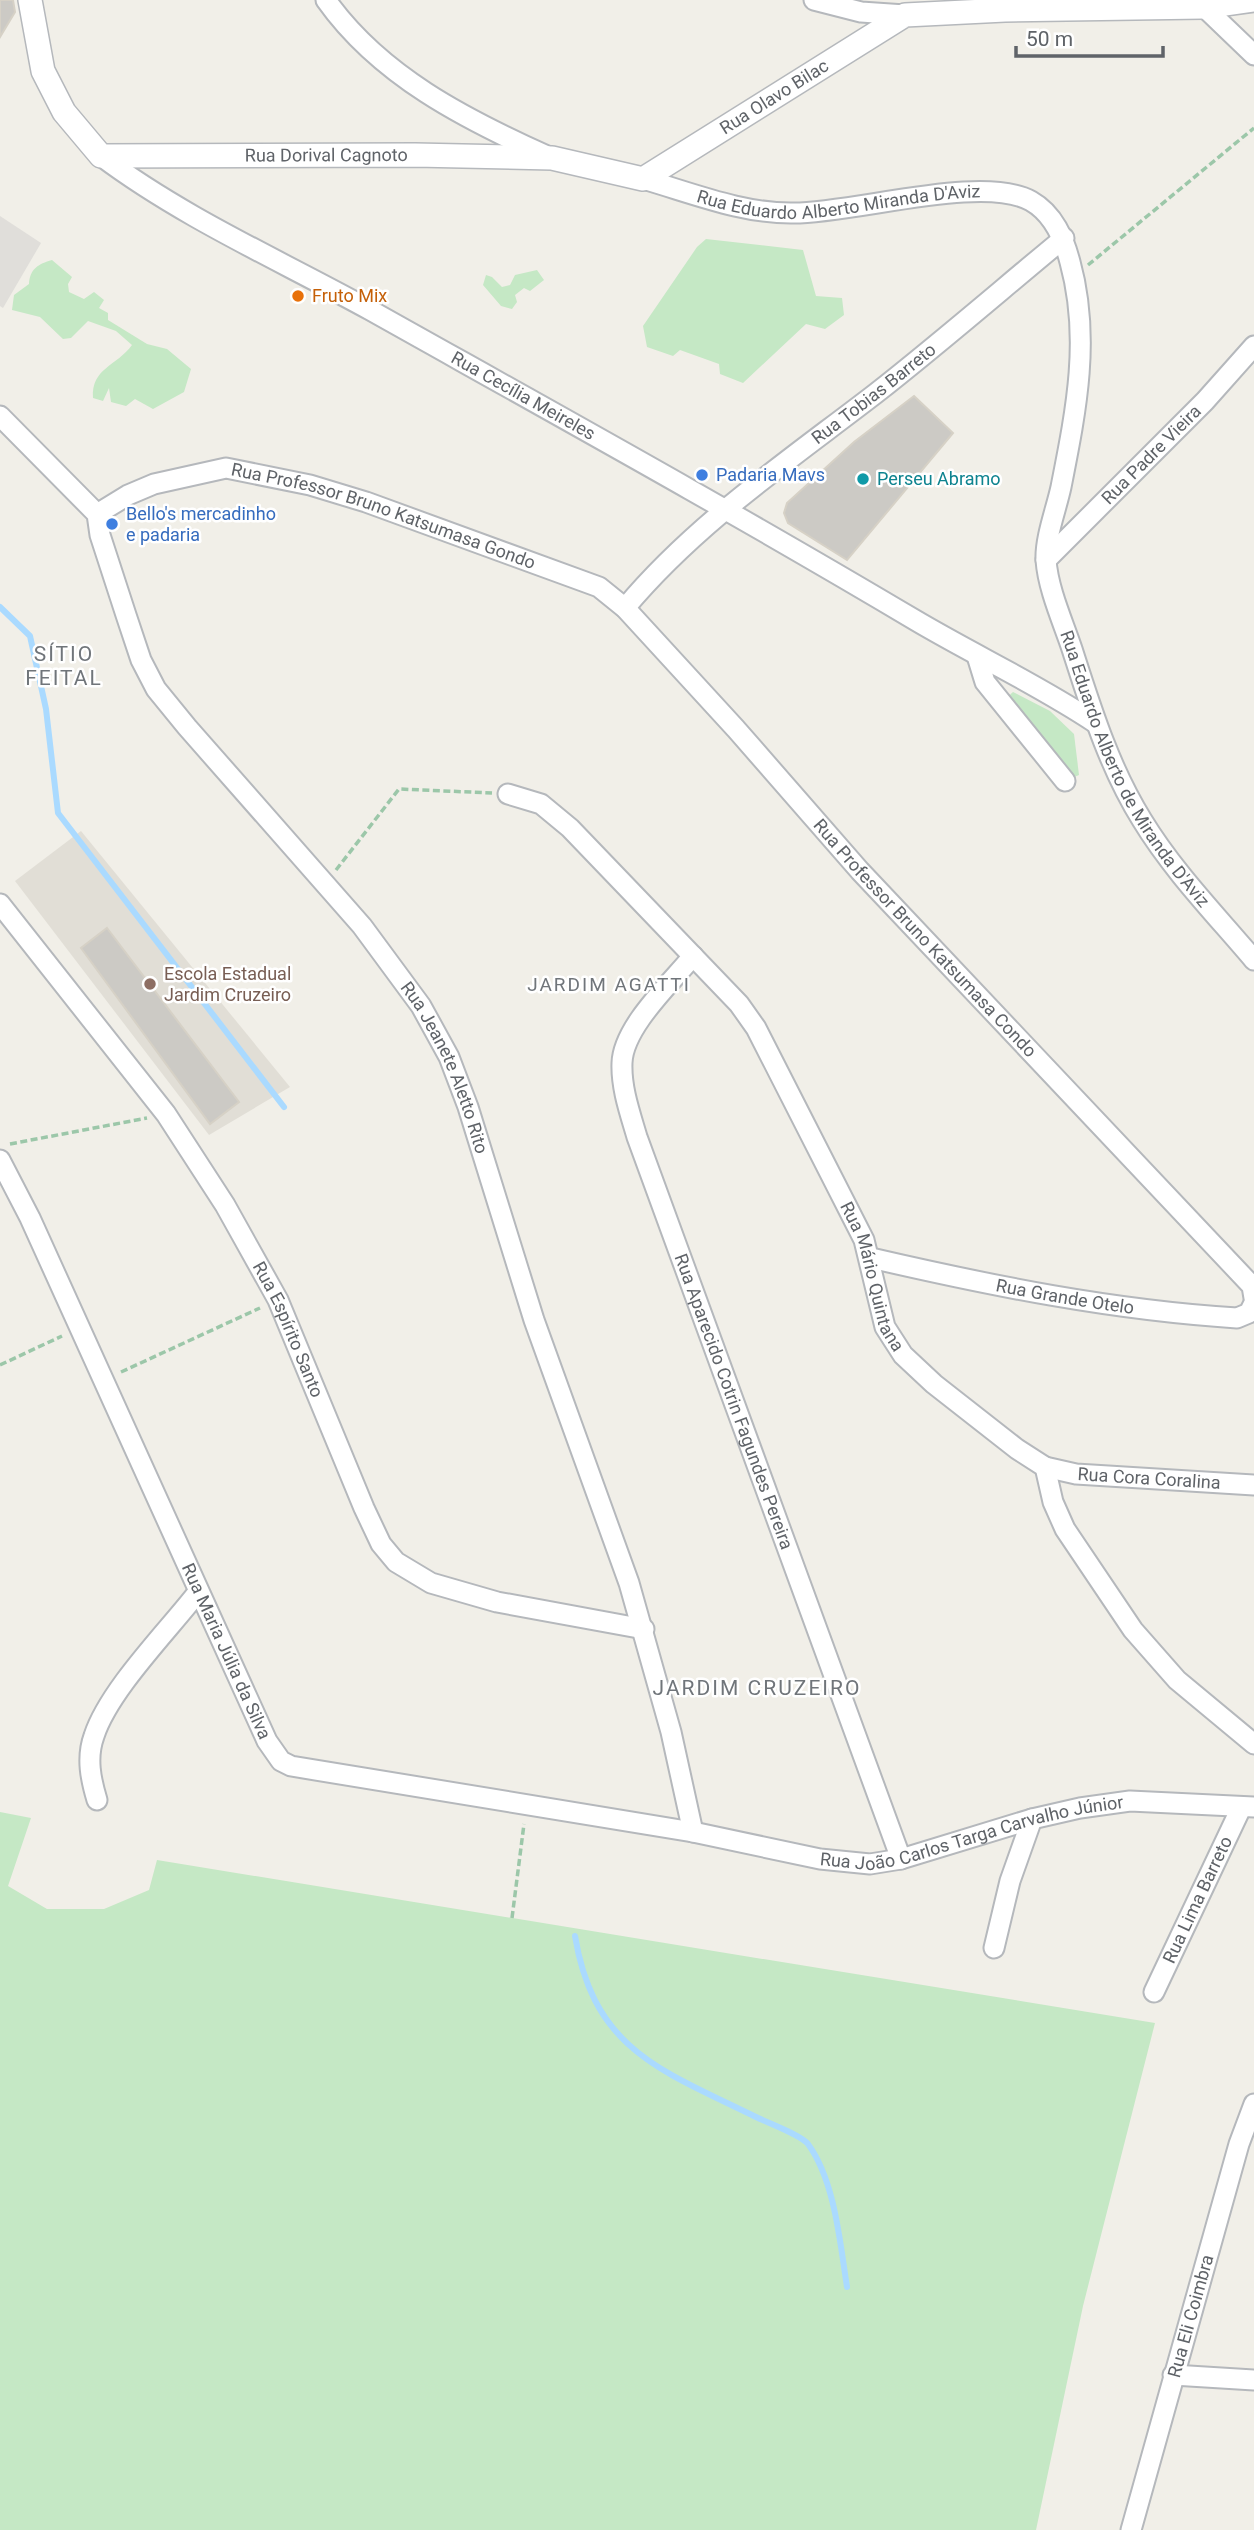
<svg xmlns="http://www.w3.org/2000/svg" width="1254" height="2530" font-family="Roboto,sans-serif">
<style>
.industrial{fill:#e0deda}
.education{fill:#e1ded6}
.green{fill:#c5e8c5}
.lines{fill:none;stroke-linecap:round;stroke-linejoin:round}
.stream{stroke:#aadaff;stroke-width:6}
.building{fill:#cccac5;stroke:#d6d1c6;stroke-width:2}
.minor-casing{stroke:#b5b8bc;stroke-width:23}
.tertiary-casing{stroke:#b5b8bc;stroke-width:26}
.path{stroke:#9cc7a9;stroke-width:3.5;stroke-dasharray:7 3.5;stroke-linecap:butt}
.minor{stroke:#fff;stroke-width:19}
.tertiary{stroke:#fff;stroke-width:23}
.food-dot{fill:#e8710a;stroke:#fff;stroke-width:2.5}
.shop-dot{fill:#3f7fe0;stroke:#fff;stroke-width:2.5}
.culture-dot{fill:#0f9aa8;stroke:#fff;stroke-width:2.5}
.education-dot{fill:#8d6e63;stroke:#fff;stroke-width:2.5}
.labels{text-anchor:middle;stroke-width:5;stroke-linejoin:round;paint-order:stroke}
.street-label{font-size:18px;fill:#5f6368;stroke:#fff}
.food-label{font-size:18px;fill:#c56008;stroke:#fff;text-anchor:start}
.shop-label{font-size:18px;fill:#366cbe;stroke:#fff;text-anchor:start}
.culture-label{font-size:18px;fill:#0d838f;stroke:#fff;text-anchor:start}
.education-label{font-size:18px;fill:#785e54;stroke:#fff;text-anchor:start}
.neighbourhood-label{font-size:19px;letter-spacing:2px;fill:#70757a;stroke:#fff}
.quarter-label{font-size:21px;letter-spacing:2px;fill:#70757a;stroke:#fff}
</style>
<rect width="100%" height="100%" fill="#f1efe8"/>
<path class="industrial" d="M0,216l41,27 -38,65 -3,-2z"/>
<path class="education" d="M81,831l209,256 -81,48 -194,-254z"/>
<g class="green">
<path d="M706,239l97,11 13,46 26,2 2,17 -19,14 -19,-5 -63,59 -23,-9 -1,-10 -39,-14 -7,6 -26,-9 -4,-21 54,-79z"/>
<path d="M52,260l20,17 -4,7 1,8 15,7 10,-7 10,8 -5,8 9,5v7l39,24 20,5 24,20 -7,23 -31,17 -18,-10 -9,7 -15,-4 -2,-14 -6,13 -10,-3c-2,-30 24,-32 39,-53l-16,-14 -28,-10 -17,17 -8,1 -23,-22 -28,-7 2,-15 15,-11c1,-15 9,-20 23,-24z"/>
<path d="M537,270l7,10 -14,11 -6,-3 -9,7 2,7 -5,7 -11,-3 -18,-21 3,-10 6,2 10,10 8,-2 5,-10z"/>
<path d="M1013,692l37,19 24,23 5,41 -12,5 -64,-79z"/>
<path d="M0,1812l31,6 -23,68 39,23h57l45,-19 8,-30 998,163 -72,283 -47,224h-1036z"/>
</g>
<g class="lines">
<g class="stream">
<path d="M0,607l30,29 16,73 12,104 226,294"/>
<path d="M575,1936c19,115 88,135 181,181 12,6 45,18 52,27 27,37 32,99 39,143"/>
</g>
</g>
<g class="building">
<path d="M0,0h13l2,12 -15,25z"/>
<path d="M914,396l39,37 -106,127 -59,-37 -4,-10 3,-10 67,-61z"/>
<path d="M107,928l132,174 -29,22 -129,-176z"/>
</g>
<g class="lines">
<defs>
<g id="minor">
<path d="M326,0c54,76 139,119 221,156"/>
<path d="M814,0l47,12 44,3"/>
<path d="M1204,7l50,48"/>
<path id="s1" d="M101,156c81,61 180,105 269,154 182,102 365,203 545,310 59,35 122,64 179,102"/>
<path id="s2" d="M643,179c49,14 100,35 151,34 61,0 189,-39 237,-12 23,13 33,38 39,61 21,76 6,149 -9,225 -5,23 -16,51 -15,73 2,29 17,62 26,89 19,59 37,118 70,171 31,51 74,95 112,140"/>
<path id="s3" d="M0,416l97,98 3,21 26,80 15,45 15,29 31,38 175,199 59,80 28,51 19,50 66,213 95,263 42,149 22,100"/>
<path id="s4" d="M97,514l31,-19 26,-11 72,-16 84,17 56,17 233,85 26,21 111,121 124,142 392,415 2,12"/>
<path id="s5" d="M1046,560l159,-159 49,-55"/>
<path id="s6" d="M625,608c70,-84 163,-147 250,-214 64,-50 126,-104 189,-156"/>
<path d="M977,656l8,26 80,99"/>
<path id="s7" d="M508,794l33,10 29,24 169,176 17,24 108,212 21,87 18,28 31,29 83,65 28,18 8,35 12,27 68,101 44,50 77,64"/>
<path id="s8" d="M0,904l166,210 59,91 53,95 86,208 17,36 15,18 35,21 66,19 147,27"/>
<path id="s9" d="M693,956c-22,27 -70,71 -71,107 -1,25 8,50 15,74l264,722"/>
<path id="s10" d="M0,1160l30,58 237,523 14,20 10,5 402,66 127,27 50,5 31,-5 131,-40 48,-11 50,-7 124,6"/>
<path id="s11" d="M871,1258c121,28 241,52 366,60l12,-5 5,-10"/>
<path id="s12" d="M1045,1467l31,7 178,11"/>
<path d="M97,1800c-6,-20 -11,-42 -3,-64 15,-46 73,-104 104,-144"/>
<path d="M994,1948l16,-67 22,-62"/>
<path id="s13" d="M1154,1992l87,-184"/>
<path d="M1173,2375l81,5"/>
<path id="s14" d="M1131,2530l108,-386 15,-40"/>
</g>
<g id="tertiary">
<path id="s15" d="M30,0l13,71 21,41 37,44 314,-1 137,3 91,21 262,-164 100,-5 199,-3 50,-7"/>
</g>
</defs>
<use href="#minor" class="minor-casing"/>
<use href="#tertiary" class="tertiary-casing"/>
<g class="path">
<path d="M1088,265l166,-137"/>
<path d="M336,870l63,-81 93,4"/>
<path d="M10,1144l137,-26"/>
<path d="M0,1365l62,-29"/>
<path d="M121,1372l139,-64"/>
<path d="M512,1918l12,-94"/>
</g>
<use href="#minor" class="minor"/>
<use href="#tertiary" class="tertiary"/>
</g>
<circle class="food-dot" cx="298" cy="296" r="7"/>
<g class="shop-dot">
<circle cx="702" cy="475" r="7"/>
<circle cx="112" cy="524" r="7"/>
</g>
<circle class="culture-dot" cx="863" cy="479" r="7"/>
<circle class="education-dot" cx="150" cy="984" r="7"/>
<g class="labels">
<g class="street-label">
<text dy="6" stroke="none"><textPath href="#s15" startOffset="875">Rua Olavo Bilac</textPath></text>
<text dy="6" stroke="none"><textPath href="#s15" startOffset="401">Rua Dorival Cagnoto</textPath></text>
<text dy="6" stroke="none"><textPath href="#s2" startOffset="200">Rua Eduardo Alberto Miranda D'Aviz</textPath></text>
<text dy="6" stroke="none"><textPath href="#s6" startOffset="329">Rua Tobias Barreto</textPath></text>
<text dy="6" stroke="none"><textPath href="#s1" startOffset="486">Rua Cecília Meireles</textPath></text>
<text dy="6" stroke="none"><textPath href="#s5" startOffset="149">Rua Padre Vieira</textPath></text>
<text dy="6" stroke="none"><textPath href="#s4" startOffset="303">Rua Professor Bruno Katsumasa Gondo</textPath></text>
<text dy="6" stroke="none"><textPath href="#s2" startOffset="1001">Rua Eduardo Alberto de Miranda D'Aviz</textPath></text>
<text dy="6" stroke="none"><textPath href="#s4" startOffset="1010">Rua Professor Bruno Katsumasa Condo</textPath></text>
<text dy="6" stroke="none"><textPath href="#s3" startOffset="803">Rua Jeanete Aletto Rito</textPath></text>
<text dy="6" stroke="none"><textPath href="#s7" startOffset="621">Rua Mário Quintana</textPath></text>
<text dy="6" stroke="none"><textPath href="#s11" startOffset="198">Rua Grande Otelo</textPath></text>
<text dy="6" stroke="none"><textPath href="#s8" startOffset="516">Rua Espírito Santo</textPath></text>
<text dy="6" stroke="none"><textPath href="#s9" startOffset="488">Rua Aparecido Cotrin Fagundes Pereira</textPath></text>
<text dy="6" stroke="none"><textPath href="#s12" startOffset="105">Rua Cora Coralina</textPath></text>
<text dy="6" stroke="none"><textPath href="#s10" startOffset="541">Rua Maria Júlia da Silva</textPath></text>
<text dy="6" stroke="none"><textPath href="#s10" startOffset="1368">Rua João Carlos Targa Carvalho Júnior</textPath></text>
<text dy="6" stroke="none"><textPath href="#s13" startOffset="102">Rua Lima Barreto</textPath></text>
<text dy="6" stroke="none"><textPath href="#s14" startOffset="222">Rua Eli Coimbra</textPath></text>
</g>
<g class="food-label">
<text x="312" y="302">Fruto Mix</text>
</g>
<g class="shop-label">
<text x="716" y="481">Padaria Mavs</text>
<text x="126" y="520">Bello's mercadinho<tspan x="126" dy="21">e padaria</tspan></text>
</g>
<g class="culture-label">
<text x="877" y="485">Perseu Abramo</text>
</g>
<g class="education-label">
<text x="164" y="980">Escola Estadual<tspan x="164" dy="21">Jardim Cruzeiro</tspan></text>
</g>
<g class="neighbourhood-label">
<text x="609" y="991">JARDIM AGATTI</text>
</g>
<g class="quarter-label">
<text x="64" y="661">SÍTIO<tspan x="64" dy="24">FEITAL</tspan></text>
<text x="757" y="1695">JARDIM CRUZEIRO</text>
</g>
</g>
<path d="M1016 46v10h147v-10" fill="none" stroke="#5f6368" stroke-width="3.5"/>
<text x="1026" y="46" font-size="21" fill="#5f6368" stroke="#ffffff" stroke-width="5" paint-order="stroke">50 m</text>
</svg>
